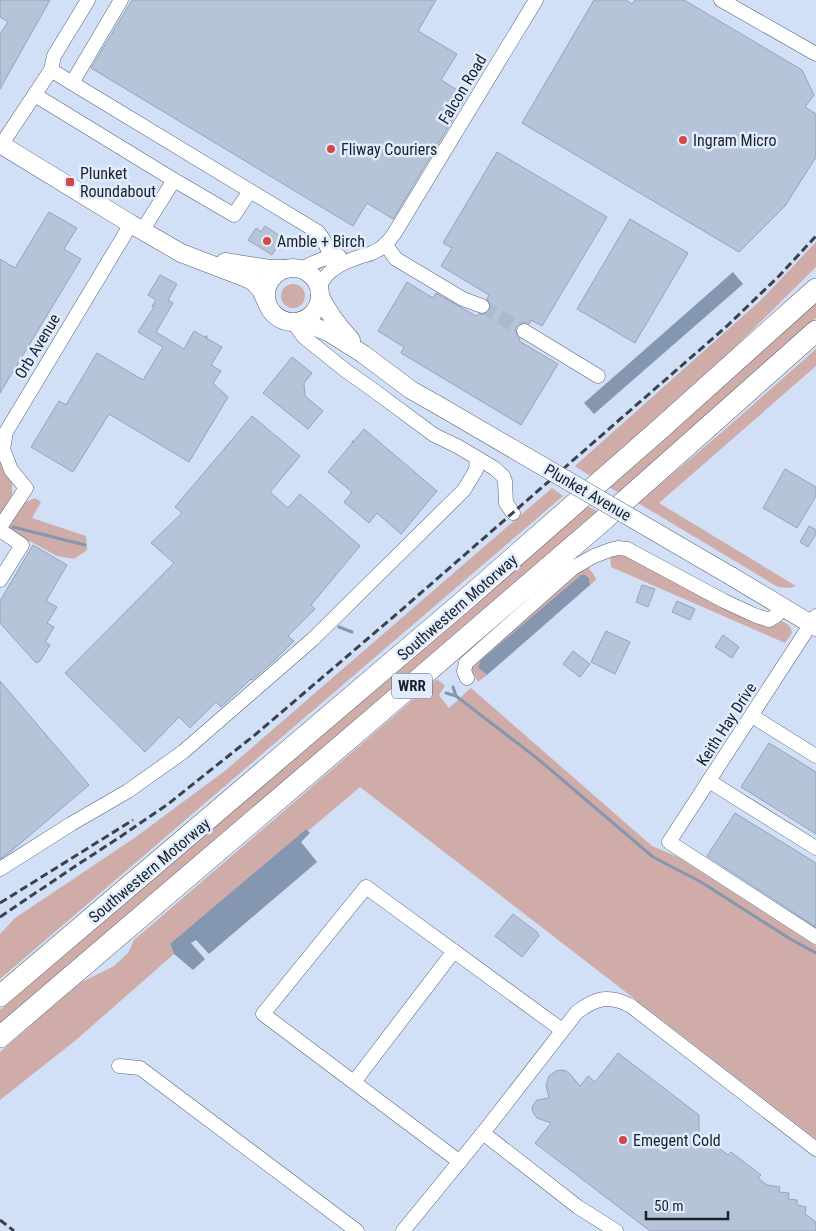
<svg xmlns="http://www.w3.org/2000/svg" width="816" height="1231" font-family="'Roboto Condensed',sans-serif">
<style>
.green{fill:#d0aca8}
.water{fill:#8596b0}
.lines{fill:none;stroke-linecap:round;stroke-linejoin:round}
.stream{stroke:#8596b0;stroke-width:3}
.building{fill:#b6c4da;stroke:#95a3b8}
.minor-tunnel{stroke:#adbacd;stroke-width:14;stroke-dasharray:14 7;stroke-linecap:butt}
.minor-casing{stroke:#566275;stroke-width:15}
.major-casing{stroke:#566275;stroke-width:19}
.highway-casing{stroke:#566275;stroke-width:22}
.path{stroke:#939eb0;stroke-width:2;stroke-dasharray:2.5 2.5;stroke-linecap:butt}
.minor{stroke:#fff;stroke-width:14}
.major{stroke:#fff;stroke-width:18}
.highway{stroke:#fff;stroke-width:21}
.rail{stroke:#3b424c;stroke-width:3;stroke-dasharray:8 4;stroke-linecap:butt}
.major-bridge-casing{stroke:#566275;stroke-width:19;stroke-linecap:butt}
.major-bridge{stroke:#fff;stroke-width:18}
.poi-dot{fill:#d54646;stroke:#e1edff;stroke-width:2}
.labels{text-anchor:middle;stroke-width:5;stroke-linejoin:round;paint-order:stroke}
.shield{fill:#e1edff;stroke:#575e69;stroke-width:1}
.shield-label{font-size:15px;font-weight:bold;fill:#1c2129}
.street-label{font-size:16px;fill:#1c2129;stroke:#e1edff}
.poi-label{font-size:16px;fill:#1c2129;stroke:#e1edff;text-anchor:start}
</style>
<rect width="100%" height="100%" fill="#d1e0f6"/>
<g class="green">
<path d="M816,242v25l-111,110 -115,99 -15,-10 186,-166z"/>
<circle cx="293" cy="296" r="12"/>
<path d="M816,302v16l-197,175 -10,-6z"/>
<path d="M816,349v17l-157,137 137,83 -6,2 -12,-1 -140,-84 84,-71z"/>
<path d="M0,461l12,17v18l-12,21z"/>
<path d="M552,488l11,8 -563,483v-45l15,-16 118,-79 93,-69z"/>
<path d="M35,498l6,4 -9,16 54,18 1,14 -13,9 -17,-3 -51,-28 18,-25z"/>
<path d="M587,506l12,6 -599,512v-14l96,-83z"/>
<path d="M622,551l147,73h9l3,-3c6,2 10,5 11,12l-7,10 -174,-76 -1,-13z"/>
<path d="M586,565l8,10 2,5 -6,5 -1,-7 -8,-3 -100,85 -2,7 8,8 -9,7 -7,-13 1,-7z"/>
<path d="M437,679l8,7 -6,9 10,13 22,-20 181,158 26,11 138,89v193l-456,-352 -52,44 -2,-2 -136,116 4,9 -98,86 -76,60v-48l80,-69 34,-17 14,-13 6,-13z"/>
</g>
<g class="water">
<path d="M733,272l10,12 -149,130 -10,-11z"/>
<path d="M581,575h4l4,3 1,7 -103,90 -9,-8 3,-7z"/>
<path d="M306,829l4,4 -9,9 16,20 -108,92 -13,-14 -5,3 14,16 -12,11 -19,-16 -4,-10z"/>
</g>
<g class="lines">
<g class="stream">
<path d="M13,527l72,18"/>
<path d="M339,627l13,5"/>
<path d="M446,693l10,3 -3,-9"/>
<path d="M456,696l82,63 115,98 48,25 91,58 24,13"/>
</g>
</g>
<g class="building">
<path d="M0,0h50l-50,89v-55l8,-12 -8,-5z"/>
<path d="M132,0h304l-18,31 39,23 -16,26 26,16 -74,123 -26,-16 -14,23 -262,-158z"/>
<path d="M594,0h32l6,4 3,-4h49l118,70 12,25 -9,12 11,7v43l-31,49 -46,46 -217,-129z"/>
<path d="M497,152l110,65 -65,109 -11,-6 -2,4 -4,-2 -5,1 -4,4 -1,4 2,5 3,3 -1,2 39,23 -37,61 -120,-72 3,-6 -26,-16 29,-49 26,16 3,-5 40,23 2,-2h6l3,-1 3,-4v-5l-3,-5 2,-4 -48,-29 11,-18 -9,-5z"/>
<path d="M49,212l28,16 -13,21 17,10 -81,134v-134l15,9z"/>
<path d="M630,219l58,34 -53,90 -58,-34z"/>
<path d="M265,226l18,12 -11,17 -24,-15 8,-12 5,4z"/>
<path d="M160,275l17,9 -9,16 5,3 -17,29 28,17 10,-18 28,16 -11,18 10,6 -8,12 15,14 -39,65 -80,-48 -36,58 -42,-25 28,-46 7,4 31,-52 46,27 20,-33 -25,-15 16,-25 -2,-1 4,-6 -8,-5z"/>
<path d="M292,357l20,16 -8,10 1,13 18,15 -15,18 -45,-36z"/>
<path d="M252,416l48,40 -30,36 18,16 12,-14 60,52 -49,59 4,4 -27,27 6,5 -18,18 -24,21 -1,-1 -30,28 -5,-5 -26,26 -11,-11 -34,35 -80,-79 109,-110 -23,-20 31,-30 -7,-6z"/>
<path d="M364,429l73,62 -36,43 -24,-21 -8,10 -25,-21 8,-10 -24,-20z"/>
<path d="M785,469l31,18v9l-19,32 -34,-20z"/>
<path d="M809,526l7,4v4l-8,13 -8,-5z"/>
<path d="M33,545l34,20 -21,36 11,6 -10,16 7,4 -9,15 5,3 -10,16 -4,2 -36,-40v-22z"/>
<path d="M642,585l13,4 -7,18 -12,-5z"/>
<path d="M677,601l18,8 -5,11 -18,-8z"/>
<path d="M606,631l24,11 -15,32 -24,-12z"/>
<path d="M723,635l16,12 -7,11 -17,-11z"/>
<path d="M573,651l17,13 -10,13 -17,-13z"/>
<path d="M0,681l89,104 -79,67 -10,7z"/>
<path d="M769,743l47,29v62l-75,-47z"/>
<path d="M735,813l81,50v64l-109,-71z"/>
<path d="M513,914l24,18 2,4 -17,21 -27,-21z"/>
<path d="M618,1053l81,62v17l29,23 3,-3 30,23 -3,3 9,7 13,2 -1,5 10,1 -1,6 9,1v5l9,2 -1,7 11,8v9h-166l-115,-88 16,-20 -14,-5 -4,-6 -1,-3 1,-4 4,-5 12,-2 -3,-13 3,-9 7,-5 5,-1 5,1 4,3 10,12 8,-10 7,6z"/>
</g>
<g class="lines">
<path class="minor-tunnel" d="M482,306l42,25"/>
<defs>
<g id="minor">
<path d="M721,0l95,54"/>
<path d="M51,70l3,-14 34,-56"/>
<path d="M72,83l246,149c7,8 9,15 12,24"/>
<path d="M35,95l139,85 60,35 16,-24"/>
<path d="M1,145l50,-75 21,13 49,-83"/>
<path d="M142,231l32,-51"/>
<path d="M385,244l11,15 67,40 19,7"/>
<path d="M300,270c13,-8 24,-13 39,-14"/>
<path d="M319,291c3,-19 24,-29 40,-34 5,-2 10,-2 15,-5 9,-4 15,-11 20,-18l142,-234"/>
<path d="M293,322l11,15 41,33 31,22 58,43 23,11 37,22 9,8 2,5 1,22 7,10"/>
<path d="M524,331l74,45"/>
<path d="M0,527l26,-39 -15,-18 -8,-21 3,-17 125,-208"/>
<path d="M0,530l22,15 -22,35"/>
<path d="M816,616l-147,226 147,95"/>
<path d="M467,678l-3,-7 2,-8 107,-95 21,-12 16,-6 8,-2 9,1 97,52 30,14 15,5 8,-5 5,-8"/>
<path d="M752,716l64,40"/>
<path d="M709,781l107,67"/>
<path d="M0,869l71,-45 57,-33 55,-39 130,-113 151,-149 12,-20 1,-12"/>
<path d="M119,1066l21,2 217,163"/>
<path d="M354,1082l100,-131"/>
<path d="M483,1133l95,74 38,24"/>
<path d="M460,1162l-197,-148 103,-127 196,143"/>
<path d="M403,1231l80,-98 94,-121c19,-14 32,-18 54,-6l185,143"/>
</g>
<g id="major">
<path d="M0,144l131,80 50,29 63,24 10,5 7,8 5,11"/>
<path d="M225,262l45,7h17"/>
<circle cx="293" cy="295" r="27"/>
<path d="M320,296c8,17 19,31 31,44"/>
<path d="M301,321l29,12 33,21 48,36 25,14"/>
<path d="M731,576l85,51"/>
</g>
<g id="highway">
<path d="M0,996l465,-396 195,-171 156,-140"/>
<path d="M0,1037l370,-316 230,-198 216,-192"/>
</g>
</defs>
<use href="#minor" class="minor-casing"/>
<use href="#major" class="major-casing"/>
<use href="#highway" class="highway-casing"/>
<g class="path">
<path d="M206,338l1,-4"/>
<path d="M352,441l1,1"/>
</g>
<use href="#minor" class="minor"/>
<use href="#major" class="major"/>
<use href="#highway" class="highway"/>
<g class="rail">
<path d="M0,903l133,-83"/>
<path d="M0,917l74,-50 46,-30 48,-33 88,-70 143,-122 328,-286 52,-50 37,-40"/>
<path d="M0,1220l14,11"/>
</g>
<defs>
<path id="major-bridge" d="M436,404l295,172"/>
</defs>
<use href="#major-bridge" class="major-bridge-casing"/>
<use href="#major-bridge" class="major-bridge"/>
</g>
<g class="poi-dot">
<circle cx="683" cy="140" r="5"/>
<circle cx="331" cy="149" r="5"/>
<rect x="65" y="177" width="10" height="10" rx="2.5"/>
<circle cx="267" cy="241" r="5"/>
<circle cx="623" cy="1140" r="5"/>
</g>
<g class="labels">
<rect class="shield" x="392" y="673.5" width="40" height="25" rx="4"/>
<g class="shield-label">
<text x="412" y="691">WRR</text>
</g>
<g class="street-label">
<text transform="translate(462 89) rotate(-59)" y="6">Falcon Road</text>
<text transform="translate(37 346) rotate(-59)" y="6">Orb Avenue</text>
<text transform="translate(588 492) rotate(30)" y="6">Plunket Avenue</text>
<text transform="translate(457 607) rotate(-41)" y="6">Southwestern Motorway</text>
<text transform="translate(726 724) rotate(-57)" y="6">Keith Hay Drive</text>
<text transform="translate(149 870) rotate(-40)" y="6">Southwestern Motorway</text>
</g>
<g class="poi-label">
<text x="693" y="146">Ingram Micro</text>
<text x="341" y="155">Fliway Couriers</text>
<text x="80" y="179">Plunket<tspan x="80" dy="18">Roundabout</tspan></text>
<text x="277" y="247">Amble + Birch</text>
<text x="633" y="1146">Emegent Cold</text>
</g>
</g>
<path d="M646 1211v8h82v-8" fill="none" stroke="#1c2129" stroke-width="2.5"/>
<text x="654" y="1211" font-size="15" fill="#1c2129" stroke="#e1edff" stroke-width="4" paint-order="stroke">50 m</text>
</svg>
